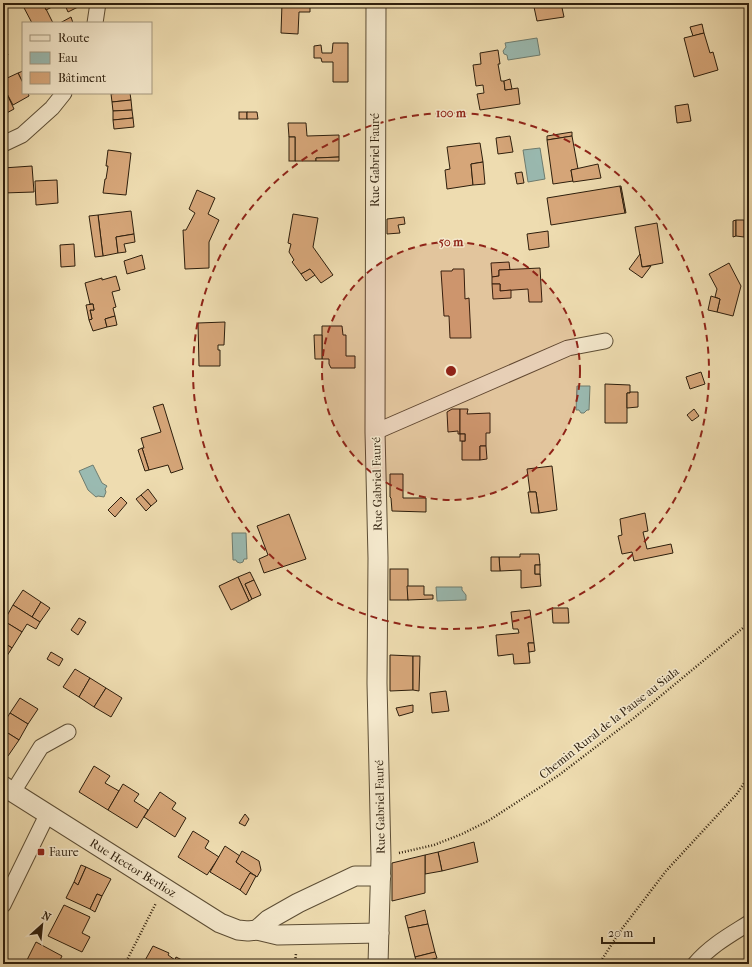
<svg xmlns="http://www.w3.org/2000/svg" width="752" height="967" font-family="'IM FELL French Canon',serif">
<style>
.water{fill:#9abab1;stroke:#6e7c6f}
.building{fill:#d6a679;stroke:#2d1e0c}
.lines{fill:none;stroke-linecap:round;stroke-linejoin:round}
.minor-casing{stroke:#5d4e35;stroke-width:17}
.tertiary-casing{stroke:#5d4e35;stroke-width:21}
.path{stroke:#2d1e0c;stroke-width:2.5;stroke-dasharray:1 2;stroke-linecap:butt}
.minor{stroke:#f4e8cc;stroke-width:15}
.tertiary{stroke:#f4e8cc;stroke-width:19}
.ring{fill:none;stroke:#8f2418;stroke-width:2;stroke-dasharray:7 5}
.poi-dot{fill:#8f2418;stroke:#f4e8cc;stroke-width:1.5}
.labels{text-anchor:middle;stroke-width:3;stroke-linejoin:round;paint-order:stroke}
.street-label{font-size:12px;fill:#2d1e0c;stroke:#f4e8cc}
.poi-label{font-size:12px;fill:#2d1e0c;stroke:#f4e8cc;text-anchor:start}
.centre{fill:#8f2418;stroke:#f4e8cc;stroke-width:2}
.ring-label{font-size:12px;text-anchor:middle;font-weight:bold;fill:#8f2418;stroke:#f4e8cc;stroke-width:3;stroke-linejoin:round;paint-order:stroke}
</style>
<rect width="100%" height="100%" fill="#eedcb0"/>
<filter id="stains"><feTurbulence type="fractalNoise" baseFrequency=".005" numOctaves="4"/><feColorMatrix values="0 0 0 0 .2 0 0 0 0 .09 0 0 0 0 .02 0 0 0 .5 -.17"/></filter>
<radialGradient id="worn" r=".72"><stop offset=".6" stop-color="#630" stop-opacity="0"/><stop offset="1" stop-color="#630" stop-opacity=".3"/></radialGradient>
<g class="water">
<path d="M537,38l3,17 -32,5 -1,-5 -3,-1 -1,-3 3,-4 -1,-4z"/>
<path d="M540,148l5,31 -17,3 -5,-32z"/>
<path d="M577,386h13l-1,24h-2l-3,3h-3l-2,-3h-3z"/>
<path d="M93,465l9,18 5,3 -2,3 1,3 -2,5 -6,-1 -2,1 -8,-7 -9,-19z"/>
<path d="M232,533h14l1,26h-3l-1,3 -3,1 -3,-1 -1,-2h-3z"/>
<path d="M436,587h26v3l4,5v5l-29,1z"/>
</g>
<g class="building">
<path d="M24,3h11l1,4 7,-4 10,20h-21l-10,-19z"/>
<path d="M43,3h17l-14,7z"/>
<path d="M64,3h19l1,1 -16,8z"/>
<path d="M282,3h28v9h-11l-1,22 -17,-1z"/>
<path d="M542,3h19l3,14 -27,4 -3,-14 8,-1z"/>
<path d="M71,17l2,6h-13z"/>
<path d="M702,24l2,9 -11,3 -3,-9z"/>
<path d="M704,33l6,20 3,-1 5,18 -24,7 -10,-39z"/>
<path d="M333,43h15v39h-15v-20h-11l-1,-4h-7v-12l7,-1 1,8h10z"/>
<path d="M3,47h1l4,8 -5,2z"/>
<path d="M498,50l2,14h-2l3,17h3l1,9 13,-2 2,16 -40,6 -3,-16 7,-1 -1,-8 -7,1 -3,-21 8,-1 -1,-11z"/>
<path d="M23,71v12l-5,-10z"/>
<path d="M18,73l5,10v10h5l1,3 -16,9 -10,-19v-6z"/>
<path d="M510,79l2,10 -7,1 -1,-9z"/>
<path d="M5,90l9,19 -11,6v-24z"/>
<path d="M118,93h12l1,7 -19,2 -1,-8z"/>
<path d="M131,100l1,10 -19,1 -1,-9z"/>
<path d="M688,104l3,17 -14,2 -2,-17z"/>
<path d="M132,110l1,8 -20,2v-9z"/>
<rect x="239" y="112" width="8" height="7"/>
<path d="M247,112h10l1,7h-11z"/>
<path d="M133,118l1,9 -20,2 -1,-9z"/>
<path d="M288,123h18l1,13 32,-1v22l-23,1v3h-21v-24h-6z"/>
<path d="M572,132v4l-25,4v-4z"/>
<path d="M510,136l3,16 -15,2 -2,-16z"/>
<path d="M572,136l6,33 -7,1 2,11 -20,3 -6,-44z"/>
<rect x="289" y="137" width="6" height="24"/>
<path d="M480,143l3,19 -12,2 2,21 -26,4 -2,-19 5,-1 -3,-22z"/>
<path d="M108,150l23,3 -5,42 -23,-2 2,-14h1l2,-13h-2z"/>
<path d="M339,157v4h-23v-3z"/>
<path d="M483,162l2,22 -12,1 -2,-21z"/>
<path d="M598,164l3,14 -28,4 -2,-12z"/>
<path d="M32,166l2,26 -31,1v-25z"/>
<path d="M522,172l2,11 -7,1 -2,-11z"/>
<path d="M57,180l1,23 -22,2 -1,-24z"/>
<path d="M620,186l5,27 -74,12 -4,-27z"/>
<path d="M620,186h1l5,27h-1z"/>
<path d="M197,190l18,8 -7,16 11,6 -10,22v26l-24,1 -2,-39h3l9,-17 -6,-4z"/>
<path d="M131,211l3,23 -18,3 2,16 -15,3 -5,-41z"/>
<path d="M293,214l25,4 -5,29 20,28 -12,8 -11,-14 -9,5 -9,-12 2,-2 -5,-8 2,-8 -3,-1z"/>
<path d="M98,215l5,41 -8,1 -6,-41z"/>
<path d="M404,217l1,7 -7,1 2,8 -13,1v-15z"/>
<path d="M736,220v16l-3,1v-16z"/>
<path d="M736,220h8v17l-8,-1z"/>
<path d="M657,223l6,40 -21,4 -7,-40z"/>
<path d="M548,231l1,16 -20,3 -2,-16z"/>
<path d="M134,234l1,8 -11,2 2,8 -8,1 -2,-16z"/>
<path d="M74,244l1,22 -14,1 -1,-22z"/>
<path d="M640,254l2,13 9,-1 -9,12 -13,-9z"/>
<path d="M142,255l3,14 -18,5 -3,-13z"/>
<path d="M509,262l1,8h-11v6l-7,1 -1,-14z"/>
<path d="M729,263l12,23 -8,30 -16,-4 3,-13 -5,-2 2,-8 -8,-15z"/>
<path d="M540,268l2,34h-13l-1,-13 -28,2v-7h-8v-7l7,-1v-6z"/>
<path d="M310,269l5,6 -9,6 -5,-7z"/>
<path d="M453,269h11l1,30 4,-1 2,40h-21l-1,-22h-5l-3,-45h11z"/>
<path d="M116,276l4,14 -8,2 4,15 -3,1 2,8 -10,3 2,8 -14,4 -4,-11 3,-1 -2,-9h4l-1,-6h-3l-5,-21 17,-5v2z"/>
<path d="M492,284h8v7l11,-1v8l-18,1z"/>
<path d="M711,296l9,3 -3,13 -9,-2z"/>
<path d="M93,304l1,6h-4l2,9 -3,1 -3,-15z"/>
<path d="M115,316l2,9 -10,2 -2,-8z"/>
<path d="M225,322l-1,23h-6v5h2v16h-21l-1,-43z"/>
<path d="M322,326h20l1,9h3v21h9v12h-24l-2,-4v-5h-7z"/>
<path d="M314,335h8v24h-7z"/>
<path d="M701,372l4,12 -15,5 -4,-12z"/>
<path d="M605,384l25,1v8h-3v30h-22z"/>
<path d="M630,392h8v15l-11,1v-15h3z"/>
<path d="M163,404l20,65 -12,4 -3,-8 -19,5 -7,-22h2l-3,-10 20,-6 -8,-25z"/>
<path d="M452,409h8v25h-2v-3l-10,1 -1,-20z"/>
<path d="M460,409h8l-1,5 23,-1v20h-4v13h-6v14h-18v-19h3v-7h-5z"/>
<path d="M694,409l5,7 -7,5 -5,-6z"/>
<rect x="460" y="434" width="5" height="7"/>
<path d="M480,446h6l1,13 -7,1z"/>
<path d="M142,448l7,22 -4,1 -7,-21z"/>
<path d="M552,466l5,44 -18,3 -3,-21h-6l-3,-23z"/>
<path d="M390,474h13v24h23v14l-34,-1 -1,-13 -1,-1z"/>
<path d="M148,489l9,12 -6,5 -10,-11z"/>
<path d="M528,492h8l3,21h-8z"/>
<path d="M141,495l10,11 -5,5 -10,-12z"/>
<path d="M121,497l6,6 -12,14 -7,-7z"/>
<path d="M645,513l3,18 -5,1 4,17 24,-5 2,9 -39,8 -2,-9 -10,2 -4,-18 4,-1 -2,-16z"/>
<path d="M289,514l17,45 -42,14 -5,-14 9,-4 -11,-29z"/>
<path d="M520,554h19l1,11h-5v9h5l1,12 -20,2v-18l-21,1 -1,-14h21z"/>
<path d="M491,557h8l1,14h-9z"/>
<rect x="535" y="565" width="5" height="9"/>
<rect x="390" y="569" width="18" height="31"/>
<path d="M250,572l4,8 -9,4 7,15 -3,2 -11,-24z"/>
<path d="M238,577l11,24 -18,9 -12,-24z"/>
<path d="M254,580l7,15 -9,4 -7,-15z"/>
<path d="M407,586h17v9h9v4l-25,1z"/>
<path d="M23,590l18,12 -9,15 -19,-12z"/>
<path d="M41,602l9,6 -10,14 -8,-5z"/>
<path d="M13,605l27,17 -4,7 -9,-5 -5,8 -18,-11z"/>
<path d="M552,608h16l1,15h-16z"/>
<path d="M530,610l4,33h-6l2,20 -16,1 -1,-10 -15,2 -2,-21 23,-2 -1,-4h-5l-2,-17z"/>
<path d="M79,618l7,4 -8,13 -7,-5z"/>
<path d="M4,621l18,11 -10,16 -9,-6v-20z"/>
<path d="M3,642l9,6 -9,14z"/>
<path d="M528,643h6l1,8 -6,1z"/>
<path d="M51,652l12,7 -4,7 -12,-7z"/>
<path d="M390,655l23,1v34l-23,1z"/>
<path d="M413,656h7l-1,35 -6,-1z"/>
<path d="M75,669l15,9 -11,19 -16,-10z"/>
<path d="M90,678l16,10 -12,19 -15,-10z"/>
<path d="M106,688l16,10 -11,19 -17,-10z"/>
<path d="M446,691l3,20 -17,2 -2,-20z"/>
<path d="M20,698l18,11 -10,15 -18,-11z"/>
<path d="M413,705v7l-14,4 -3,-8z"/>
<path d="M10,713l18,11 -9,16 -16,-10v-6z"/>
<path d="M3,730l16,10 -11,16 -5,-3z"/>
<path d="M94,766l16,10 -5,7 14,8 -11,19 -29,-18z"/>
<path d="M123,784l16,10 -5,7 14,9 -11,18 -29,-18z"/>
<path d="M160,792l16,11 -4,6 14,9 -11,19 -31,-20z"/>
<path d="M245,814l4,5 -4,7 -6,-3z"/>
<path d="M193,831l16,10 -4,7 14,9 -12,18 -29,-18z"/>
<path d="M474,842l4,20 -36,9 -4,-19z"/>
<path d="M225,846l15,10 -4,6 15,10 -11,18 -30,-18z"/>
<path d="M242,851l17,10 2,9 -4,7 -21,-15z"/>
<path d="M438,852l4,19 -17,3v-19z"/>
<path d="M425,855v38l-33,8v-38z"/>
<path d="M81,865l5,2 -8,18 -4,-3z"/>
<path d="M86,867l25,12 -9,17 -5,-2 -7,15 -24,-11 8,-16 4,3z"/>
<path d="M250,873l6,3 -10,19 -6,-5z"/>
<path d="M97,894l5,2 -7,16 -5,-3z"/>
<path d="M64,905l26,12 -8,16 8,4 -8,15 -34,-16z"/>
<path d="M425,910l3,14 -20,4 -3,-12z"/>
<path d="M428,924l7,28 -20,5 -7,-29z"/>
<path d="M36,942l26,14 -4,8h-33z"/>
<path d="M153,946l16,7 -1,2 7,5 1,-3 8,4 -1,3h-40z"/>
<path d="M435,952l2,6 -20,5 -2,-6z"/>
</g>
<g class="lines">
<defs>
<g id="minor">
<path d="M95,23l3,-20"/>
<path d="M3,144l19,-9 30,-27 12,-15"/>
<path d="M375,432l193,-84 37,-7"/>
<path d="M13,792l28,-45 27,-15"/>
<path d="M3,905l44,-90"/>
<path d="M695,964c15,-18 35,-29 54,-41"/>
</g>
<g id="tertiary">
<path d="M376,3l-1,429 3,126 -1,125 4,175 -3,106"/>
<path d="M3,786l217,137 18,7 10,1 9,-1 21,5 101,-2"/>
<path d="M257,930l11,-10 30,-17 57,-27h26"/>
</g>
</defs>
<use href="#minor" class="minor-casing"/>
<use href="#tertiary" class="tertiary-casing"/>
<g class="path">
<path d="M399,853l35,-8 28,-11 26,-13 71,-46 75,-57 115,-95"/>
<path d="M125,964l31,-61"/>
<path d="M295,964l1,-11"/>
<path d="M599,964l22,-34 45,-59 70,-76 13,-19"/>
</g>
<use href="#minor" class="minor"/>
<use href="#tertiary" class="tertiary"/>
</g>
<circle cx="451" cy="371" r="129" fill="#8f2418" fill-opacity=".12"/>
<g class="ring">
<circle cx="451" cy="371" r="129"/>
<circle cx="451" cy="371" r="258"/>
</g>
<rect class="poi-dot" x="37" y="848" width="8" height="8" rx="2"/>
<g class="labels">
<g class="street-label">
<text transform="translate(375 160) rotate(-90)" y="4">Rue Gabriel Fauré</text>
<text transform="translate(377 484) rotate(-91)" y="4">Rue Gabriel Fauré</text>
<text transform="translate(609 723) rotate(-38)" y="4">Chemin Rural de la Pause au Siala</text>
<text transform="translate(380 807) rotate(-91)" y="4">Rue Gabriel Fauré</text>
<text transform="translate(133 868) rotate(32)" y="4">Rue Hector Berlioz</text>
</g>
<g class="poi-label">
<text x="49" y="856">Faure</text>
</g>
</g>
<circle cx="451" cy="371" r="6" class="centre"/>
<g class="ring-label">
<text x="451" y="117">100 m</text>
<text x="451" y="246">50 m</text>
</g>
<rect width="752" height="967" fill="none" stroke="#eedcb0" stroke-width="16"/>
<rect x="4" y="4" width="744" height="959" fill="none" stroke="#2d1e0c" stroke-width="2"/>
<rect x="8" y="8" width="736" height="951" fill="none" stroke="#2d1e0c"/>
<rect x="22" y="22" width="130" height="72" fill="#f4e8cc" stroke="#a4977f"/>
<rect x="30" y="35" width="20" height="6" fill="#f4e8cc" stroke="#a4977f"/>
<text x="58" y="42" font-size="12" fill="#2d1e0c">Route</text>
<rect x="30" y="52" width="20" height="12" fill="#9abab1" stroke="#a4977f"/>
<text x="58" y="62" font-size="12" fill="#2d1e0c">Eau</text>
<rect x="30" y="72" width="20" height="12" fill="#d6a679" stroke="#a4977f"/>
<text x="58" y="82" font-size="12" fill="#2d1e0c">Bâtiment</text>
<g transform="translate(42 925) rotate(27)" stroke="#f4e8cc" stroke-width="3" paint-order="stroke">
<path d="M0-3L7 15L0 10L-7 15Z" fill="#2d1e0c"/>
<text y="-6" font-size="11" font-weight="bold" text-anchor="middle" fill="#2d1e0c">N</text>
</g>
<path d="M602 937v6h52v-6" fill="none" stroke="#2d1e0c" stroke-width="2"/>
<text x="608" y="937" font-size="12" fill="#2d1e0c" stroke="#f4e8cc" stroke-width="3" paint-order="stroke">20 m</text>
<rect width="100%" height="100%" filter="url(#stains)"/>
<rect width="100%" height="100%" fill="url(#worn)"/>
</svg>
